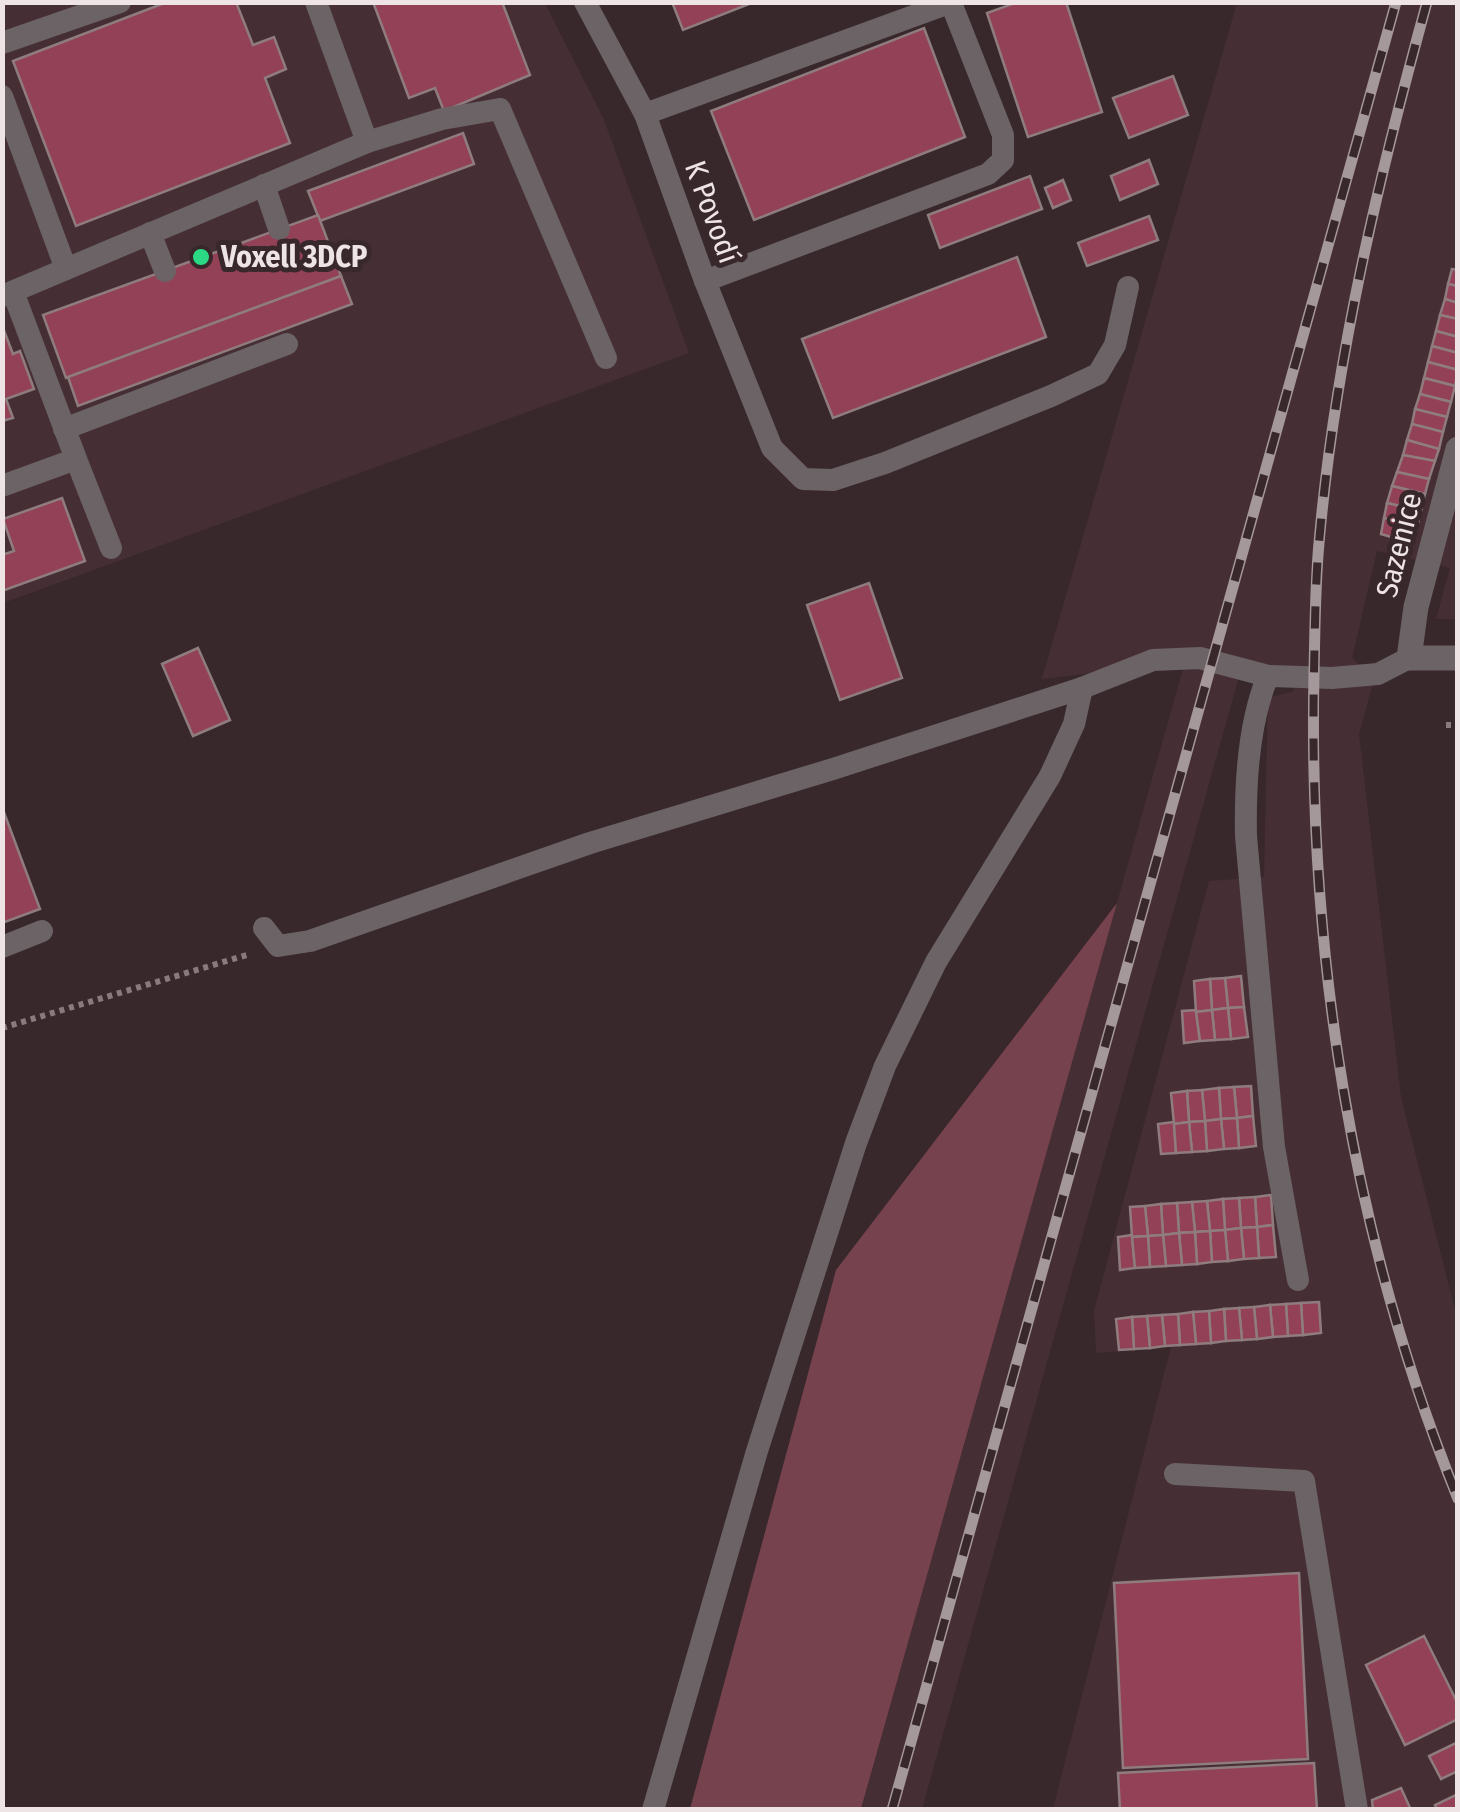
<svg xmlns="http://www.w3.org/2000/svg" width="1460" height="1812" font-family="'Fira Sans Condensed',sans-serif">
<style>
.built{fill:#462f34}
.green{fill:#76424e}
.building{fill:#934156;stroke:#8f7c7f;stroke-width:2.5}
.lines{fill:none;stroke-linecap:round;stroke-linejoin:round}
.path{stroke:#897b7d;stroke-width:6;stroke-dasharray:5 5;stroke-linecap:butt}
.service{stroke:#6b6365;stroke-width:22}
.minor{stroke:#6b6365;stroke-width:25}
.rail-casing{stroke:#a5989a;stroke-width:11}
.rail{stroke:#38282b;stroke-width:8;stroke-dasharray:22;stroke-linecap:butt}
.poi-dot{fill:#2bd884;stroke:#38282b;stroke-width:4}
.labels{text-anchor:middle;stroke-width:10;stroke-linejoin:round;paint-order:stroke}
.street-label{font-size:30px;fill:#eee3e5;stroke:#38282b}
.poi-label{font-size:30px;font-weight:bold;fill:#eee3e5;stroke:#38282b;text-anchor:start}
</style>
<rect width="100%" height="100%" fill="#38282b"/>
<g class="built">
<path d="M3,3h542l59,117 85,233 -686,250z"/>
<path d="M1237,3h220v616h-21l14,-51 -73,-17 -25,107 22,21 -15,55 42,363 56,221v491h-404l118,-462 -75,6 -2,-42 115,-430 55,-4 4,-179 26,-7 1,-8 -55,-10 -318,1136 -61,1 324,-1148 -143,17z"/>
</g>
<path class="green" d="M1117,903l-256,906h-171l146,-539z"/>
<g class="building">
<path d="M167,2h69l17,43 21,-8 12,32 -21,9 25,65 -214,83 -63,-165z"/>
<path d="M373,2h129l28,73 -86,36 -9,-23 -26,10z"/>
<path d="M672,2h82l-71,28z"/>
<path d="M1018,2h48l36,110 -74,25 -41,-124z"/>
<path d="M924,28l41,109 -211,83 -43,-109z"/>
<path d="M1173,76l15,39 -59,23 -16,-40z"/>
<path d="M463,133l11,31 -154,57 -12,-30z"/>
<path d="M1149,160l9,24 -38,16 -9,-24z"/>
<path d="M1030,176l12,33 -102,39 -12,-33z"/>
<path d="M1063,180l8,20 -18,8 -8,-20z"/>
<path d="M318,215l23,61 -275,102 -23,-63z"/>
<path d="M1149,216l9,24 -71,26 -9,-23z"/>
<path d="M1017,257l29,80 -213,81 -31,-79z"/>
<path d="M1452,269l6,1v16l-10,-2z"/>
<path d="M341,276l11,28 -274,102 -10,-29z"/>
<path d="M1448,284l10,2v17l-13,-4z"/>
<path d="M1445,299l13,4v16l-18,-4z"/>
<path d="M1440,315l18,4v18l-22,-6z"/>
<path d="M3,328l10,26 7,-3 14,38 -28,10 7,19 -11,3z"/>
<path d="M1436,331l22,6v16l-26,-7z"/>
<path d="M1432,346l26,7v17l-30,-8z"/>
<path d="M1428,362l30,8 -3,16 -31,-8z"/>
<path d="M1424,378l31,8 -4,16 -31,-8z"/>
<path d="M1420,394l31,8 -4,15 -32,-8z"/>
<path d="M1415,409l32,8 -4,15 -31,-8z"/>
<path d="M1412,424l31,8 -4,17 -32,-9z"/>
<path d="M1407,440l32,9 -4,12 -32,-6z"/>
<path d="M1403,455l32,6 -6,18 -32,-7z"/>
<path d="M1397,472l32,7 -4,15 -33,-8z"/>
<path d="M1392,486l33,8 -4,17 -34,-8z"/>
<path d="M62,498l23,63 -83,30v-36l12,-4 -11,-32z"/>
<path d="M1387,503l34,8 -4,16 -33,-9z"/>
<path d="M1384,518l33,9 -5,16 -31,-9z"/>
<path d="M869,583l33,95 -62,22 -33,-95z"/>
<path d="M198,648l32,72 -37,16 -31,-72z"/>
<path d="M2,807l38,102 -38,14z"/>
<path d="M1241,976l3,31 -16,1 -3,-30z"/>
<path d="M1225,978l3,30 -16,2 -2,-31z"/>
<path d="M1210,979l2,31 -16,2 -2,-31z"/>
<path d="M1244,1007l4,30 -17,2 -3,-31z"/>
<path d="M1228,1008l3,31 -16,1 -3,-30z"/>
<path d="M1196,1010l4,31 -16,2 -2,-32z"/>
<path d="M1212,1010l3,30 -15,1 -4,-29z"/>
<path d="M1251,1086l2,30 -16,2 -3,-31z"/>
<path d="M1234,1087l3,31 -16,1 -2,-31z"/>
<path d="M1219,1088l2,31 -16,2 -3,-31z"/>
<path d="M1202,1090l3,31 -16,1 -2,-31z"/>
<path d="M1187,1091l2,31 -15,2 -3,-31z"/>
<path d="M1253,1116l3,30 -17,2 -2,-30z"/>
<path d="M1237,1118l2,30 -15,1 -3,-30z"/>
<path d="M1221,1119l3,30 -17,2 -2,-30z"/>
<path d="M1205,1121l2,30 -15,1 -3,-30z"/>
<path d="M1174,1122l2,31 -15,1 -3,-30z"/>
<path d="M1189,1122l3,30 -16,1 -2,-29z"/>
<path d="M1271,1195l2,30 -16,2 -2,-30z"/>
<path d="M1255,1197l2,30 -16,1 -2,-30z"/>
<path d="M1239,1198l2,30 -16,2 -2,-31z"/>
<path d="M1223,1199l2,31 -15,1 -3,-30z"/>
<path d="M1207,1201l3,30 -15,1 -3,-30z"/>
<path d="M1192,1202l3,30 -16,1 -2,-30z"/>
<path d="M1177,1203l2,30 -16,2 -2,-31z"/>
<path d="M1161,1204l2,31 -15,1 -3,-30z"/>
<path d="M1145,1206l3,30 -16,1 -2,-30z"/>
<path d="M1273,1225l3,32 -17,1 -2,-31z"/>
<path d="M1257,1227l2,31 -15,1 -3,-31z"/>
<path d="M1241,1228l3,31 -16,2 -3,-31z"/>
<path d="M1225,1230l3,31 -16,1 -2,-31z"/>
<path d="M1210,1231l2,31 -15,2 -2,-32z"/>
<path d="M1195,1232l2,32 -15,1 -3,-32z"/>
<path d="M1179,1233l3,32 -16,1 -3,-31z"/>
<path d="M1132,1235l3,33 -15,2 -2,-33z"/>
<path d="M1163,1235l3,31 -16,1 -2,-31z"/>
<path d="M1148,1236l2,31 -15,1 -3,-31z"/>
<path d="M1319,1302l2,31 -18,2 -2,-32z"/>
<path d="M1301,1303l2,32 -15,1 -2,-32z"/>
<path d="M1286,1304l2,32 -15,1 -3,-32z"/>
<path d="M1270,1305l3,32 -16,2 -3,-32z"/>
<path d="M1254,1307l3,32 -15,1 -3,-32z"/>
<path d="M1239,1308l3,32 -16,1 -2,-32z"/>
<path d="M1224,1309l2,32 -15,2 -2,-32z"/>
<path d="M1209,1311l2,32 -15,1 -3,-32z"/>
<path d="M1193,1312l3,32 -16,1 -2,-31z"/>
<path d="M1178,1314l2,31 -15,1 -3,-31z"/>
<path d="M1162,1315l3,31 -15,2 -3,-32z"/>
<path d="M1147,1316l3,32 -16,1 -2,-32z"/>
<path d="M1132,1317l2,32 -15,1 -3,-31z"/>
<path d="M1299,1573l9,186 -185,9 -9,-185z"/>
<path d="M1424,1636l34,68v15l-53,26 -39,-80z"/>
<path d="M1458,1742v29l-17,8 -12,-23z"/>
<path d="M1314,1763l3,47h-197l-2,-37z"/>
<path d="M1401,1788l10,22h-38l-1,-10z"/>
<path d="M1458,1794v16h-21l-2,-5z"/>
</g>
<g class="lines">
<g class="path">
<path d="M1446,725h12"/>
<path d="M2,1028l248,-74"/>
</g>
<g class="service">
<path d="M585,2l60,112 60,167 67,167 31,31 30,1 52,-17 166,-67 47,-22 17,-29 13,-58"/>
<path d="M2,43l118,-41"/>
<path d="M2,96l64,173"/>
<path d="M645,114l307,-112"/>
<path d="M367,142l75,-23 58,-10 106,249"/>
<path d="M264,185l15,44"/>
<path d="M150,233l15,38"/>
<path d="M705,281l283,-107 15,-14v-25l-52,-132"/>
<path d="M2,296l365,-154 -51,-140"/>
<path d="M64,429l223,-85"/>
<path d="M76,459l35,89"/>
<path d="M2,486l74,-27 -63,-167"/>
<path d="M1268,676c-20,47 -23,109 -22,160l28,311 24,133"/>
<path d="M264,928l14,18 32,-5 280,-98 243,-74 249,-81 71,-28 47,-2 68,18 64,2 46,-4 31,-16"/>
<path d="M2,947l40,-16"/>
<path d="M1175,1474l129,7 53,329"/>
<path d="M653,1810l104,-359 99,-308 29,-77 51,-104 114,-186 24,-52 8,-36"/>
</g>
<path class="minor" d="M1458,449l-42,158 -7,51h49"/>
<defs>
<g id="rail">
<path d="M1427,2c-49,178 -92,358 -108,541 -4,43 -4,87 -5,130 -6,281 38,565 144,826"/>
<path d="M892,1810l504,-1808"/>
</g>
</defs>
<use href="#rail" class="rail-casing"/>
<use href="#rail" class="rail"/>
</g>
<circle class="poi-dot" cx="201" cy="257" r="10"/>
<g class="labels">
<g class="street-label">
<text transform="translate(712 212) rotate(70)" y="10">K Povodí</text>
<text transform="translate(1399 545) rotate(-76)" y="10">Sazenice</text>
</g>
<g class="poi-label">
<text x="221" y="267">Voxell 3DCP</text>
</g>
</g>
<rect width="1460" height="1812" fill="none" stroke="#eee3e5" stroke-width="10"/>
</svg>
